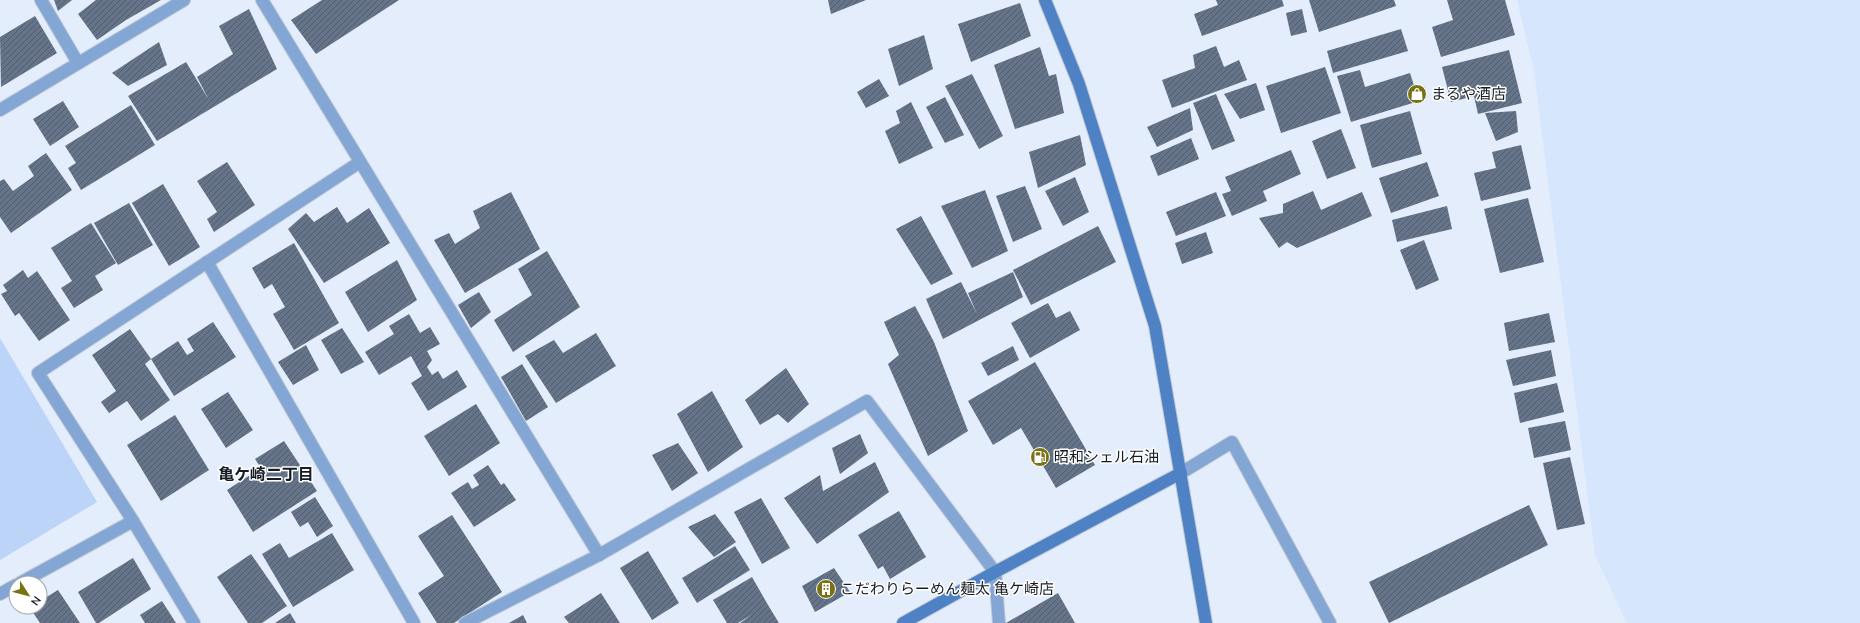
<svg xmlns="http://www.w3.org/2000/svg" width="1860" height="623" font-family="Mulish,'Noto Sans JP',sans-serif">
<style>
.built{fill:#d5e6fd}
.park{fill:#bbd4f7}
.building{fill:url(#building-hatch)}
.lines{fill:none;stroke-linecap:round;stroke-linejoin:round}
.street-casing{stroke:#bec7d4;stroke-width:14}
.secondary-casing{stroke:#bec7d4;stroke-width:14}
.street{stroke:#83a6d4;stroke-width:12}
.secondary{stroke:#4e82c5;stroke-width:12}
.labels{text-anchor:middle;stroke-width:3;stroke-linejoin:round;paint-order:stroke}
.poi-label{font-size:15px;fill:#161c24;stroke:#fff;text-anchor:start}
.neighbourhood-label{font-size:16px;font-weight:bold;fill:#161c24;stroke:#fff}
</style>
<defs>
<pattern id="building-hatch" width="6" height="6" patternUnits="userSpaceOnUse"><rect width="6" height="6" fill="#657488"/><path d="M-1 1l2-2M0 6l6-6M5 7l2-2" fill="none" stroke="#525e6f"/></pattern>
</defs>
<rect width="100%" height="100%" fill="#e3edfb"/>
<path class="built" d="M1517,0h343v623h-233l-32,-68 -61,-484z"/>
<path class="park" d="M0,338l97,164 -97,58z"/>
<g class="building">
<path d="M54,0h18l-14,11z"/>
<path d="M96,0h65l-35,20 -29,20 -19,-26z"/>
<path d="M322,0h77l-83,54 -25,-34z"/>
<path d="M828,0h38l-35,14z"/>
<path d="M1216,0h66l2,6 -82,30 -8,-22 24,-9z"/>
<path d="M1309,0h85l2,6 -77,26z"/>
<path d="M1447,0h58l10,35 -74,22 -9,-30 21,-7z"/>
<path d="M1020,3l11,33 -60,26 -13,-38z"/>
<path d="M249,9l28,60 -120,72 -29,-45 58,-34 23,38 -12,-23 36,-23 -14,-28z"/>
<path d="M1302,9l5,23 -16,4 -5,-23z"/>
<path d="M35,16l22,37 -56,34 -1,-50z"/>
<path d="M1401,29l7,22 -75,22 -6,-22z"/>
<path d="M924,35l9,34 -34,17 -11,-37z"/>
<path d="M159,42l8,23 -39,21 -16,-13z"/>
<path d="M1216,46l8,21 15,-7 8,20 -75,28 -10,-28 33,-12 -2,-13z"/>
<path d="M1040,47l9,29 7,-2 8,39 -49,16 -21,-64z"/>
<path d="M1509,50l13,53 -44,11 -4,-18 -23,6 -9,-35z"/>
<path d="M1325,67l16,46 -60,20 -15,-47z"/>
<path d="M1360,70l5,17 45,-14 9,28 -68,21 -14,-46z"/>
<path d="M972,74l31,62 -24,13 -34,-63z"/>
<path d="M879,79l10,17 -23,12 -9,-16z"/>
<path d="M1256,83l9,27 -25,9 -16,-25z"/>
<path d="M1216,94l19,47 -23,9 -19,-47z"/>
<path d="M945,97l19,38 -19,8 -19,-36z"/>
<path d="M63,101l16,26 -29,19 -17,-27z"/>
<path d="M911,102l22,46 -34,16 -14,-33 15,-8 -4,-12z"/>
<path d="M131,105l24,40 -74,45 -13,-22 8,-5 -11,-17z"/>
<path d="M1190,108l3,22 -36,17 -10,-20z"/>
<path d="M1410,111l12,43 -50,14 -12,-43z"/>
<path d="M1516,111l2,21 -22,9 -11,-28z"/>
<path d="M1341,129l15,39 -29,11 -15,-38z"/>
<path d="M1080,135l6,30 -48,23 -9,-36z"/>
<path d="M1191,138l8,21 -41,17 -8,-20z"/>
<path d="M1521,145l10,44 -50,12 -7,-28 22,-5 -4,-16z"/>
<path d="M1291,150l10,24 -38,17 4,10 -35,15 -10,-22 9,-3 -6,-14z"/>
<path d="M46,153l26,37 -61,43 -11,-16v-36l4,-2 9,12 21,-15 -6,-10z"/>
<path d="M227,162l28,43 -41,27 -7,-13 10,-7 -20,-31z"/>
<path d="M1427,162l12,34 -48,17 -12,-35z"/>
<path d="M1075,177l14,35 -26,14 -18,-35z"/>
<path d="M163,184l37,63 -31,19 -37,-63z"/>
<path d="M1025,186l17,43 -29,13 -17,-46z"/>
<path d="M985,190l23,61 -36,17 -31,-62z"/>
<path d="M1313,191l8,19 41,-18 10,24 -75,32 -10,-6 -8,6 -20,-30 24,-5v-9z"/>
<path d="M511,192l29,57 -75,44 -31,-53 15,-7 6,11 25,-16 -7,-17z"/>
<path d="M1216,192l10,24 -50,20 -10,-24z"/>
<path d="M1528,198l16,64 -44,11 -16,-64z"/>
<path d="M129,203l24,42 -35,20 -24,-42z"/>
<path d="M1447,206l5,23 -55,13 -5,-22z"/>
<path d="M337,207l10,16 22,-15 21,35 -66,40 -36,-54 18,-16 8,9z"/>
<path d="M921,216l32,58 -22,11 -35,-56z"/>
<path d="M91,223l25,40 -21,13 8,14 -29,18 -13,-20 11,-7 -21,-33z"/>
<path d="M1098,226l18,36 -85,43 -18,-35z"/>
<path d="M1206,232l7,21 -31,11 -7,-21z"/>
<path d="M1424,240l15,40 -23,10 -16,-40z"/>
<path d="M294,243l45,80 -45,27 -21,-36 12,-7 -13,-23 -8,5 -12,-21z"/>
<path d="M547,251l33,56 -67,45 -19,-32 38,-25 -14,-26z"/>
<path d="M397,260l20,40 -49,32 -23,-40z"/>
<path d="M23,270l5,8 9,-7 33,49 -31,21 -20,-28 -4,3 -14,-22 6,-3 -4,-6z"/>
<path d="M1013,272l10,25 -80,42 -17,-40 35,-17 16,32 -9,-21z"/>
<path d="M479,292l12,20 -20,16 -13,-23z"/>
<path d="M1048,303l8,15 14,-7 10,19 -50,28 -19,-35z"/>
<path d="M915,306l19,36 34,89 -40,25 -40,-92 11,-9 -15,-33z"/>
<path d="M1549,313l6,29 -46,9 -5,-28z"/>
<path d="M409,314l11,19 10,-6 10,17 -13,7 5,9 -5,7 5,8 6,-4 5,8 14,-9 10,17 -39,24 -17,-28 11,-7 -11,-20 -32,19 -14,-23 29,-18 -5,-8z"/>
<path d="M213,322l23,35 -62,39 -23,-37 -6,5 25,36 -29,21 -14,-20 -18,12 -8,-11 15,-11 -24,-36 38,-26 21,30 27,-18 9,14 7,-4 -7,-12z"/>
<path d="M342,328l22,34 -23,12 -20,-34z"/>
<path d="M596,333l20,33 -60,37 -31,-47 29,-16 9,13z"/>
<path d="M306,345l13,25 -26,15 -15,-23z"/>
<path d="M1013,346l6,14 -31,16 -7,-13z"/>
<path d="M1551,350l5,26 -43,10 -7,-26z"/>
<path d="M1035,362l60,103 -39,23 -35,-60 -28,17 -25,-44z"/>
<path d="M522,364l26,43 -22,14 -25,-44z"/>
<path d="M786,368l23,36 -21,19 -10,-9 -18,11 -15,-25z"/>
<path d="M1557,383l7,29 -44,11 -6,-30z"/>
<path d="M712,391l31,56 -35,25 -31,-58z"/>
<path d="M228,392l25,38 -27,18 -25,-39z"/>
<path d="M476,404l24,39 -51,33 -25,-40z"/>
<path d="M175,415l34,55 -48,31 -34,-56z"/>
<path d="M1565,421l6,29 -37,8 -6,-30z"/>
<path d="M860,434l8,19 -28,21 -8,-26z"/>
<path d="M284,441l33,50 -64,41 -26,-42 34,-22 -6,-9z"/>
<path d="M678,443l20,30 -26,18 -20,-36z"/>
<path d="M1570,457l15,67 -28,6 -14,-67z"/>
<path d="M875,462l14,30 -72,52 -33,-46 36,-23 3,16z"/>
<path d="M488,465l13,20 3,-2 12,17 -42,27 -23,-34 17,-11 4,7 7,-4 -6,-10z"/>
<path d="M315,497l18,29 -16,11 -9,-15 -8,5 -9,-15z"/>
<path d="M761,498l29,50 -28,16 -28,-52z"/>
<path d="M1529,505l19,40 -159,78 -20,-41z"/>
<path d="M899,511l27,46 -36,22 -7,-13 -5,3 -20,-34z"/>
<path d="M715,514l21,28 -22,15 -26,-30z"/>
<path d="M452,515l50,77 -48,31h-17l-19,-30 26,-17 -26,-40z"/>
<path d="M332,533l22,37 -61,37 -31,-53 18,-11 9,15z"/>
<path d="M735,546l15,24 -53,33 -15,-25z"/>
<path d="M648,551l31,52 -27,17 -32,-52z"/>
<path d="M251,554l36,52 -25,17h-14l-31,-46z"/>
<path d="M133,558l18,31 -52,34h-3l-18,-31z"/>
<path d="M834,568l16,24 -35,20 -13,-26z"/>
<path d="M752,577l16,28 11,18h-39l11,-8 -13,8h-11l-14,-23z"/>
<path d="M58,590l22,33h-40l-10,-15 10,-1v-6z"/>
<path d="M601,593l19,30h-51l-5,-6z"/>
<path d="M1058,593l17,30h-69z"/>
<path d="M162,601l14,22h-31l-5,-8z"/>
<path d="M290,613l6,10h-21z"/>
<path d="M523,615l4,8h-18z"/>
</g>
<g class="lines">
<defs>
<g id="street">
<path d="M41,0l37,63"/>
<path d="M262,0l337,555"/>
<path d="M0,110l184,-110"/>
<path d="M207,262l207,361"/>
<path d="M1181,473l51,-31 98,181"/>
<path d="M20,583l113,-62"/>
<path d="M0,594l16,-9"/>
<path d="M194,623l-61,-102 -95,-148 322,-211"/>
<path d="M465,623l134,-68 268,-154 128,171 4,51"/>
</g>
<g id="secondary">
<path d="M1045,0l34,84 76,242 51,297"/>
<path d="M903,623l92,-51 186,-99"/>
</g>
</defs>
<use href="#street" class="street-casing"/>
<use href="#secondary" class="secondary-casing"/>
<use href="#street" class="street"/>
<use href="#secondary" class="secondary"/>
</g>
<defs>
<symbol id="shop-disc" viewBox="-11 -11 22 22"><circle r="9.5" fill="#787214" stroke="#fff"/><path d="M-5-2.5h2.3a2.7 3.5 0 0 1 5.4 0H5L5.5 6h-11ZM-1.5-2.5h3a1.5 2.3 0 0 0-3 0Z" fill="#fff"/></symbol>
<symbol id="fuel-disc" viewBox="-11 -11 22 22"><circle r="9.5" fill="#787214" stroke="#fff"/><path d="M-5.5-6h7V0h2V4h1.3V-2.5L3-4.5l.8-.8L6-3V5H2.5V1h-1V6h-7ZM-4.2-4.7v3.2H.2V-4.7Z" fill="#fff"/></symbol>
<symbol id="building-disc" viewBox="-11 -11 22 22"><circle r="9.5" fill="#787214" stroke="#fff"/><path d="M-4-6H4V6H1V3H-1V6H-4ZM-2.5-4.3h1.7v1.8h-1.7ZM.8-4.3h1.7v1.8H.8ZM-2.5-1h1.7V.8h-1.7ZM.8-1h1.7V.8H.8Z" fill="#fff"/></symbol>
</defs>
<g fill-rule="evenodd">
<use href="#shop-disc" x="1406" y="83" width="22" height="22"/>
<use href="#fuel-disc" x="1029" y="446" width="22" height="22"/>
<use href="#building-disc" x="815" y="578" width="22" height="22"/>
</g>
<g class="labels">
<g class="poi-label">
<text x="1431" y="99">まるや酒店</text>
<text x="1054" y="462">昭和シェル石油</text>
<text x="840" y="594">こだわりらーめん麺太 亀ケ崎店</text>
</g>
<g class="neighbourhood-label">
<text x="266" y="480">亀ケ崎二丁目</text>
</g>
</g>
<g transform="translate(28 595) rotate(126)"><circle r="19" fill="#ffffff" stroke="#a2a4a7"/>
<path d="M0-3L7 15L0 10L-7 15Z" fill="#787214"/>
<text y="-6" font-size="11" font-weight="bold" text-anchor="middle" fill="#161c24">N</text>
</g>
</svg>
